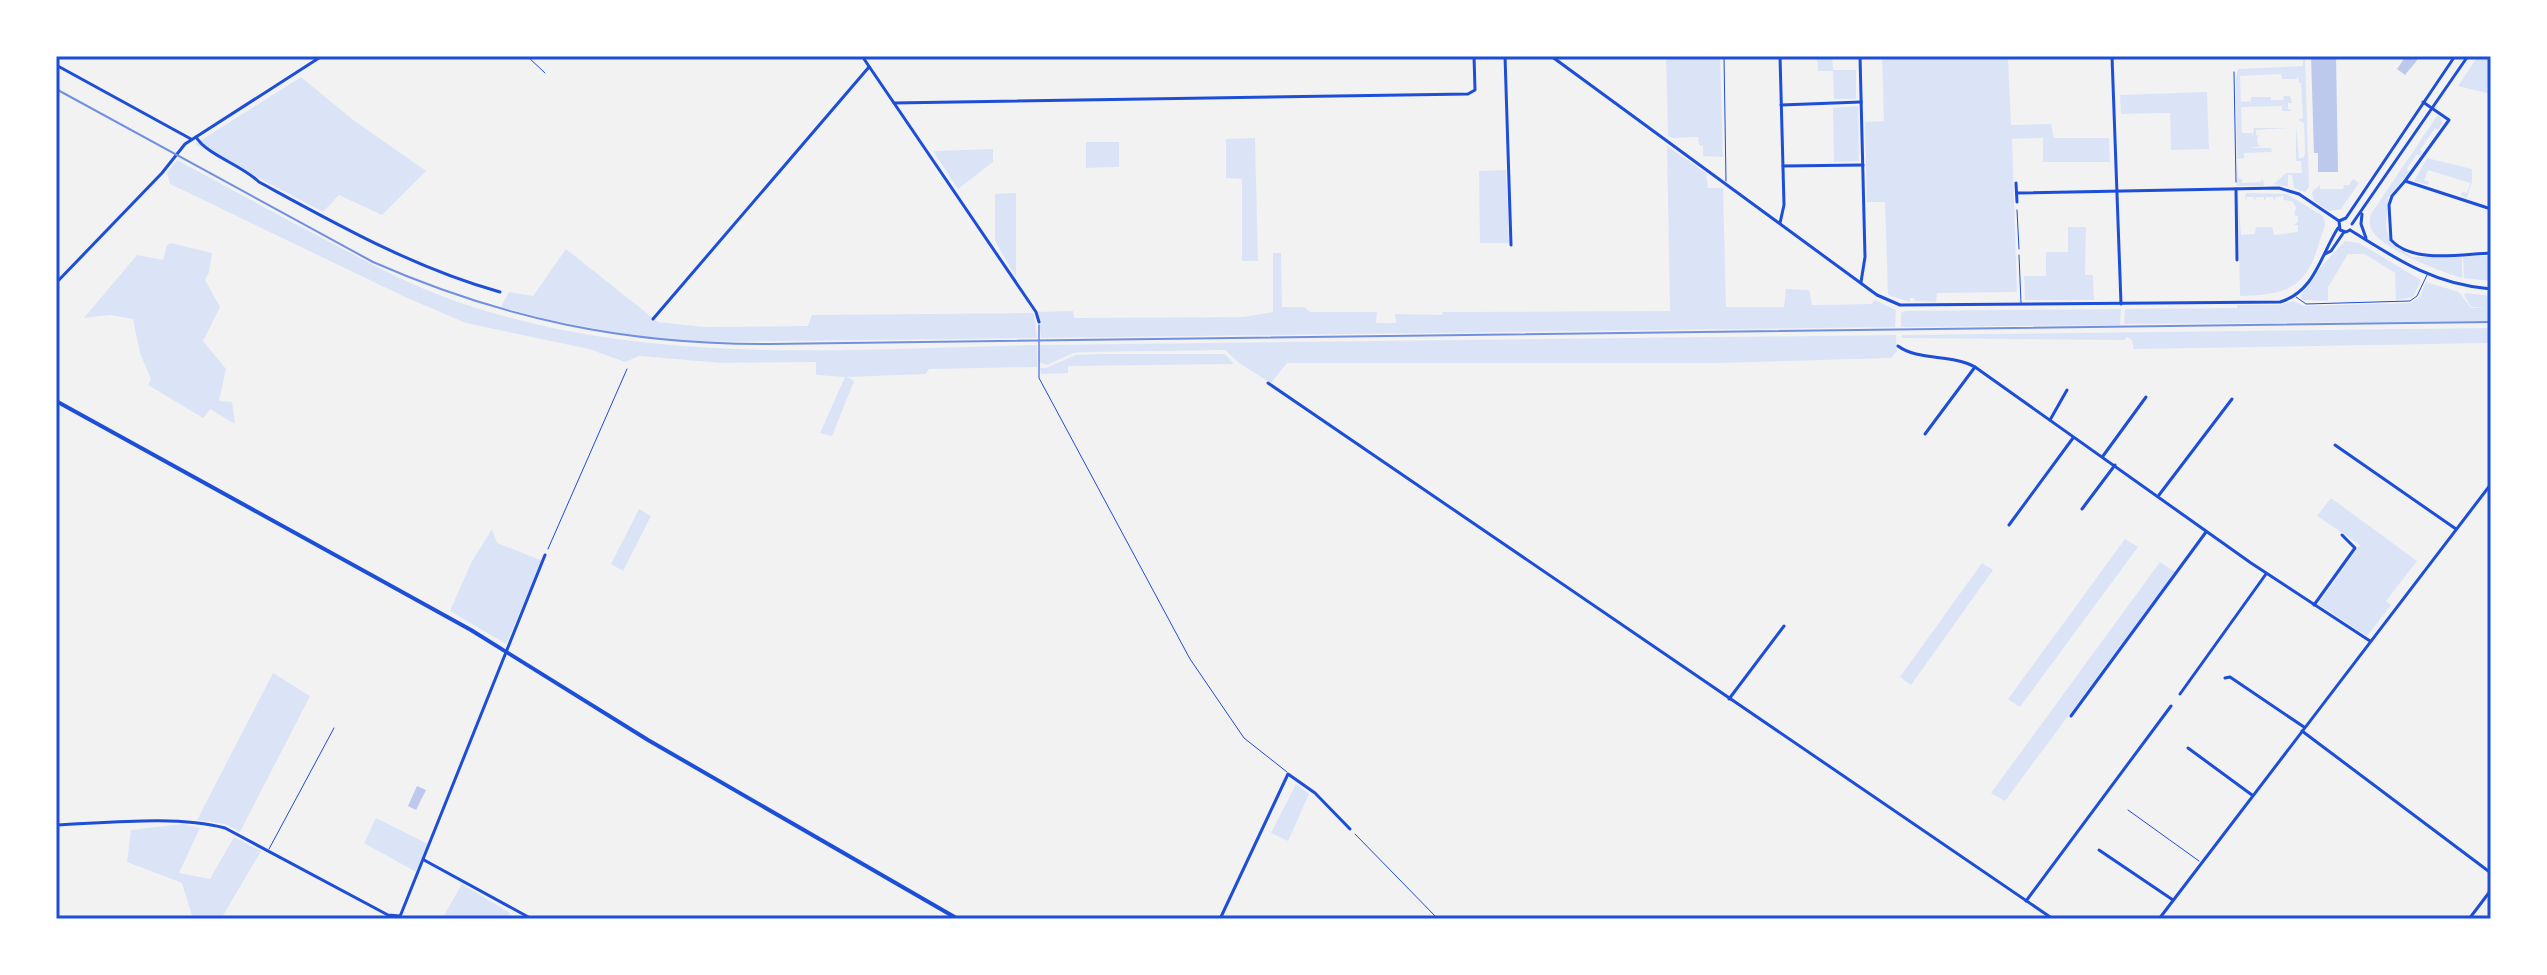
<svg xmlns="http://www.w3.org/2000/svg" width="2547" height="975" font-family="'Golos Text',sans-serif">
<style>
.green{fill:#dbe4f7}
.building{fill:#bdc9ec}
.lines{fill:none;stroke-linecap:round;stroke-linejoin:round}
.path{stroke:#1d4ed8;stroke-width:1}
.service{stroke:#1d4ed8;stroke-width:1}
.minor{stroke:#1d4ed8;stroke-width:3}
.tertiary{stroke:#1d4ed8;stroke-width:3}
.secondary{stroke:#1d4ed8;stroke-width:4}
.rail{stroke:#7290e2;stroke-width:2}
.neatline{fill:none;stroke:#1d4ed8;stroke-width:3}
</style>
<rect width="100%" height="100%" fill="#f2f2f2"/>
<g class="green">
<path d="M1666,56h54l3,101 -20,-1v-10l-4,-1 -1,-8 -25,1 -5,-2z"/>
<path d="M1817,56h15l1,14h23v29h-22l-1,-28h-15z"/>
<path d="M1882,56h144l-18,2 3,67 40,-1 3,14h55l1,24h-67v-24l-31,1 5,153 -80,1 -1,9 -21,-1 -1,-3h-4v4l-22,-7 -3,-93h-18l-2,-80 19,-1z"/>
<path d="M2303,56h2l4,131 -4,5 -11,-4 -2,-13h-4v12l-14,-3 12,-11h16l-1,-12h-5v-35l3,32h4l2,-4 -1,-31 -6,-3 5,-2 -2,-35h-2l-1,-7 -1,3h-15l-1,-5 -41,2 1,26 10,-1v-4h20v3h12l1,-4h6l2,7h-4v6l4,2h-10v-5l-41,1 1,26h10v4l2,-9h36l-34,2v5l4,1 -3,1 1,8 4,1 -12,2h21l1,4 -28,1v5l-7,1 1,19 4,1v4l19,-1 1,-4 2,6 -1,2h-26v-7l-1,-102 2,-8 65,-3z"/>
<path d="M2478,56l13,2v15l-4,17 4,1v3l-33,-8z"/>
<path d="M301,77l51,42 74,52 -44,44 -43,-20 -16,17 -128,-68z"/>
<path d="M2207,92l2,57 -38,1 -1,-37 -49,1 -1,-19z"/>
<path d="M1858,106l1,55 -25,1 -1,-54z"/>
<path d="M2437,116l4,2 1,6 -4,6 -3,-2 -15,22 2,2 -2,4 -3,-2 -10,14 2,5 -21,24 -2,29 4,16 22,15h50v21c-21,-6 -77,-28 -89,-46 -4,-6 -4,-12 -2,-18z"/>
<path d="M1255,138l3,123h-16v-82l-16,-1v-39z"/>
<path d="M1086,142h33v25l-33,1z"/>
<path d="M1667,146l39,27 2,15h15l3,119h58l2,-18 23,1 3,15 59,-1 4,-4 21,10 -1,17 -854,11 -3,-26 35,-1 1,7 169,-1 30,-5v-59h8l1,54h22l6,5h67l-1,11h20l-1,-9 47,1 1,-3 227,-1z"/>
<path d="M993,149v13l-35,27 -25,-38z"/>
<path d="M2427,158l45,11v12l-5,17 -6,-3 1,-3 5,1 3,-10 -42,-13 -4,10 5,2 -1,3 -14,-4z"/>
<path d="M177,160c48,26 96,52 145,78 48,25 96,52 148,68 183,60 378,43 567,39v22l-108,2 -3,5 -79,3 7,4 -22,55 -12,-3 25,-56 -29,-2v-13l-94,1 -83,-7 -14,6 -36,-13 -123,-26 -63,-27 -233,-112 -3,-11z"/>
<path d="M1506,170l3,73h-29l-1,-72z"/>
<path d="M2353,179l6,4 -18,26 -12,2 -15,-10 -2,-9 8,-7v4h23l1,-4h5z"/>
<path d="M1016,193v84l-21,-36v-47z"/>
<path d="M2238,193l3,42 14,-1 1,-7h16l2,8 24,-3v-7h-4l4,-3v-6l-4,-1 2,-8 -4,-6 -8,-1 -1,-4 -7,1 -2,4 -1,-4h-6l-3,4v-4h-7l-3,4v-4h-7l-1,4 -1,-6 2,-2 40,1 36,22c4,10 0,14 -3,24 -13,48 -33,55 -80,56z"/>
<path d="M2068,227h18l-1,48h8l1,25h-69l-1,-24h22v-24h22z"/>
<path d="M2345,241l14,2 62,37 -8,17 -17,3 -1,-27 -30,-19h-17l-20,33v14l-26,-1 -1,-5 20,-28z"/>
<path d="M171,243l41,10 -3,19 -4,8 15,27 -17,34 23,28 -7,32 13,1 3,22 -25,-15 -7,9 -55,-33 3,-6 -11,-26 -7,-34 -23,-4 -26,3 53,-63 26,5 4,-15z"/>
<path d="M566,249l92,73 46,5 104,-1 4,-11 222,-2 3,25 -339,4 -70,-7 -82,-16 -45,-12 8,-15 24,4z"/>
<path d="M2463,256h28v25l-27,-3z"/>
<path d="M2426,282l33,10 12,16 16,-1h-16l-7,-12 2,-2 25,3v25l-367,3 1,-15 112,-1v-3h42l14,-4 11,5 106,-3 10,-6z"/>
<path d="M2121,309l-1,16 -219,2v-14l4,-2z"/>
<path d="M2491,328v15l-357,6 -2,-9 -5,-3 -3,3 -222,-2v-3z"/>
<path d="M1896,335l1,16 -6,7 -171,5h-433l-16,20 -32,-20 -14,-13 -141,2 -11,1 -26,12 -8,-3 1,-17z"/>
<path d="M1105,354h120l9,10 -166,2v7l-27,1 -1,-6h6l30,-13z"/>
<path d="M2331,498l86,63 -31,40 5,4 -24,31 -49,-32 42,-59 -43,-29z"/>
<path d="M639,509l12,7 -28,55 -12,-7z"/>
<path d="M492,529l5,14 46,18 -37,83 -56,-33 21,-48z"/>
<path d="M2125,539l13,8 -118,160 -12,-8z"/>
<path d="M2160,562l15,10 -170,229 -14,-8z"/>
<path d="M1982,563l11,7 -82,115 -11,-8z"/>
<path d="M273,673l37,23 -70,136 -15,-8 -28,-4z"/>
<path d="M1296,784l13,10 -21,47 -17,-8z"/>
<path d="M376,818l52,26 -12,28 -52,-29z"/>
<path d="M183,824l17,4 -21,45 31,6 24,-42 27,14 -40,68h-28l-11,-36 -55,-21 4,-32z"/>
<path d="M462,884l48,29 -4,6h-64z"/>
</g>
<g class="building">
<path d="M2311,56h25l2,116h-20v-19h-4z"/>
<path d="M2406,56l13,2 -14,17 -8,-6z"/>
<path d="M417,786l9,4 -10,20 -8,-4z"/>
</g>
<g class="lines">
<g class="path">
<path d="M2234,72l2,110"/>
<path d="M2017,210l2,39"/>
<path d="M548,549l79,-180"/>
<path d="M1355,834l83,85"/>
</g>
<g class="service">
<path d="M527,56l18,17"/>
<path d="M1724,56l2,125"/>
<path d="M2019,255l2,48"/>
<path d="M2296,297l10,7 104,-3 7,-5 10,-21"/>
<path d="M1039,325v53l151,281 54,79 43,34"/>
<path d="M2128,810l71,51"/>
<path d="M269,849l65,-121"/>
</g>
<g class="minor">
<path d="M862,56l174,256 3,10"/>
<path d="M1505,56l6,189"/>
<path d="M1551,56l326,239 23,10 380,-3c35,-10 41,-48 58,-74"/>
<path d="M1780,56l4,149 -4,18"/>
<path d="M1860,56l5,201 -4,25"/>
<path d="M2112,56l9,248"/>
<path d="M56,65l135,74"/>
<path d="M2423,102l26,18 -44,61 -13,15 -3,9 2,35c22,24 70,14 100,13"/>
<path d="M894,103l574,-9 7,-4 -1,-34"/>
<path d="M1781,105l80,-3"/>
<path d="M196,137c11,18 46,28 63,45 79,43 155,86 241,110"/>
<path d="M1783,166l80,-1"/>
<path d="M2405,181l86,28"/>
<path d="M2016,183l1,19"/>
<path d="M2236,189l1,71"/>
<path d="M2017,193l262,-5 20,6 40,27"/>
<path d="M2325,254l6,-3 13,-19"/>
<path d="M653,319l216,-252"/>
<path d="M1898,346c20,15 53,8 77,21l276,196 119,78"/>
<path d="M1268,383l785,536"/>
<path d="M2050,420l17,-30"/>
<path d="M1925,434l50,-67"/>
<path d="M2335,445l121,84"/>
<path d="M2103,456l43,-59"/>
<path d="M2159,495l73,-96"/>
<path d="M2082,509l33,-44"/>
<path d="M2009,525l64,-87"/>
<path d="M2314,605l41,-57 -13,-13"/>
<path d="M2225,678l5,-1 74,50"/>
<path d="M2180,694l86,-120"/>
<path d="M1729,699l55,-73"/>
<path d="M2071,716l135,-184"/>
<path d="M2302,731l189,142"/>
<path d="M2188,748l64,47"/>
<path d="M56,825c51,-2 120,-10 169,3l163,87 12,1"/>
<path d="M2099,850l74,50"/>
<path d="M424,860l108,59"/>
<path d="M2026,901l145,-195"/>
<path d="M399,919l146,-364"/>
<path d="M1220,919l68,-145 27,19 35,36"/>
<path d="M2469,919l22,-29"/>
</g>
<g class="tertiary">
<path d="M2362,214l-1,10 5,14"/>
<path d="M2352,224l116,-168"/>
<path d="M2350,230l-4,2 -6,-2 -1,-9 7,-3 109,-162"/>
<path d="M2350,230c46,29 85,55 141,59"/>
<path d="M56,283l106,-110 23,-29 137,-88"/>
<path d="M2159,919l332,-435"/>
</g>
<path class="secondary" d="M56,401l415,229 177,110 310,179"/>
<path class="rail" d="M56,89l317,173c130,57 254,83 397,82l1721,-22"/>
</g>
<rect width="2547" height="975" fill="none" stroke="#ffffff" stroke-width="116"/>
<rect x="58" y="58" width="2431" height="859" class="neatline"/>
</svg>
